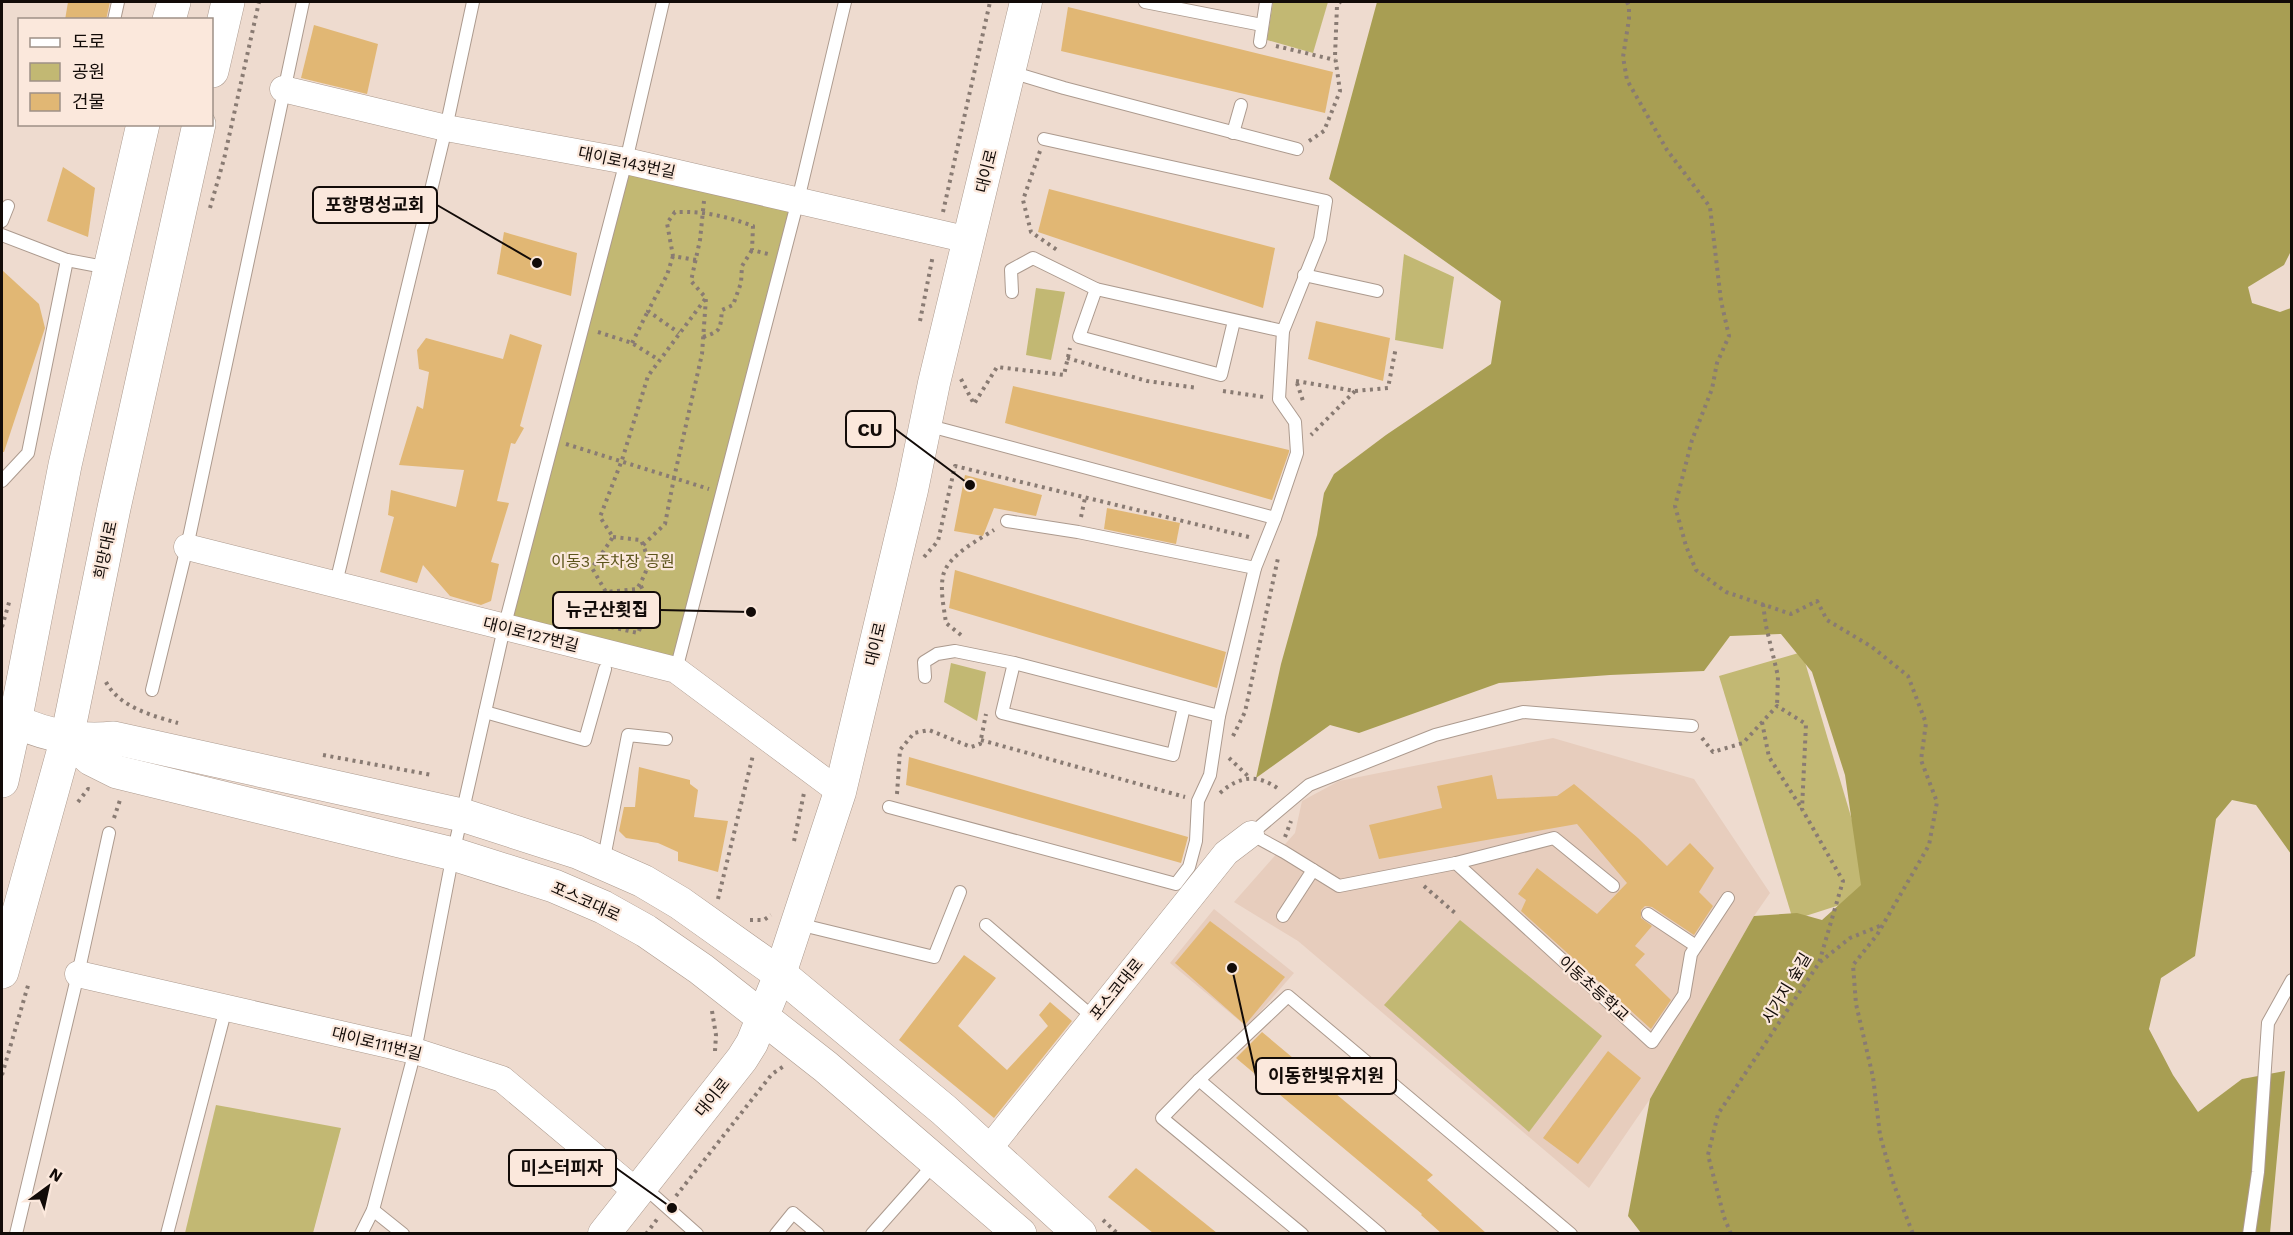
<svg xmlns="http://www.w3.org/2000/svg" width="2293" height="1235" font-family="'Work Sans','Noto Sans KR',sans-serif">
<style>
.built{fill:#e7cdbd}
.green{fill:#c2b873}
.forest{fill:#a89e53}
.building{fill:#e1b774}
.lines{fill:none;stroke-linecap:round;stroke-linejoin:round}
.service-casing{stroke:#ac9a8e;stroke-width:14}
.minor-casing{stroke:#ac9a8e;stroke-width:27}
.tertiary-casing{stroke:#ac9a8e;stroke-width:33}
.primary-casing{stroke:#ac9a8e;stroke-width:34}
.path{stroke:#897b73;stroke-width:4;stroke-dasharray:3 4.5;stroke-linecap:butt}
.service{stroke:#fff;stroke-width:12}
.minor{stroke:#fff;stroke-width:26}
.tertiary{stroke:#fff;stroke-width:32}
.primary{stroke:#fff;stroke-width:33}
.labels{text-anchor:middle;stroke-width:4.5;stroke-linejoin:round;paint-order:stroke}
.street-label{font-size:16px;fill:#120b08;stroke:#fbe8dc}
.park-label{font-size:16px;fill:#5c541b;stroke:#fbe8dc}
.leader{fill:none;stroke:#120b08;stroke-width:2}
.callout-dot{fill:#120b08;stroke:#fbe8dc;stroke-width:2}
.callout{fill:#fbe8dc;stroke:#120b08;stroke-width:2}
.callout-label{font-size:18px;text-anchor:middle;font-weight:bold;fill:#120b08}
</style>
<rect width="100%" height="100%" fill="#eedbcf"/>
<g class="built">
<path d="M1553,738l141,41 76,114 -16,23 -104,183 -61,89 -291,-247 -64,-39 61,-69 7,-32 37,-20z"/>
<path d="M1214,909l80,64 -47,54 -77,-64z"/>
</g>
<g class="green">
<path d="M1273,2h55l-15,51 -46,-13z"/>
<path d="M626,161l172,39 -122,470 -172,-42z"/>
<path d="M1404,254l50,23 -11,72 -48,-9z"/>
<path d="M1036,288l29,4 -14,68 -25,-5z"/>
<path d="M1802,652l72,242 -81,26 -74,-244z"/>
<path d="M951,663l35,9 -9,49 -33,-19z"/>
<path d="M1460,920l142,116 -73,96 -145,-127z"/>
<path d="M216,1105l125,23 -28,105h-128z"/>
</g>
<path class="forest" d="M1377,2h914v249l-7,14 -36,22 4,16 28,9 11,-4v546l-35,-49 -24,-5 -16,19 -21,137 -34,22 -12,51 24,46 25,37 44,-33 43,-8 -15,162h-629l-13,-17 22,-117 104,-183 43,-3 25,7 39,-35 -16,-110 -33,-103 -31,-38 -51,2 -26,35 -94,4 -111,8 -140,50 -29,-8 -74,53 25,-114 36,-129 7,-42 10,-19 52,-39 105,-71 10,-63 -172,-122z"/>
<g class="building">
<path d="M68,2h42l-4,18h-41z"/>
<path d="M1068,7l265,65 -8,41 -264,-62z"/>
<path d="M314,25l64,19 -11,50 -66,-16z"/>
<path d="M63,167l32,21 -7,49 -41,-16z"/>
<path d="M1049,189l226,59 -12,60 -225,-76z"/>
<path d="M504,232l73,21 -6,43 -74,-22z"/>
<path d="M2,270l37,34 6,24 -41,124h-2z"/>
<path d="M1316,321l74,17 -7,43 -75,-22z"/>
<path d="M510,334l32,11 -22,81 4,2 -9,16 -4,-1 -14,58 12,2 -18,59 8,2 -8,37 -10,4 -31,-9 -27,-31 -6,18 -37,-11 14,-55 -6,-2 3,-25 65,17 8,-37 -65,-5 18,-59 6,3 6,-37 -10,-3 -2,-19 9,-12 77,21z"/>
<path d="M1013,386l276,64v2l-17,48 -267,-77z"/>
<path d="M965,475l77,20 -6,21 -42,-8 -11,28 -29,-5z"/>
<path d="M1107,508l73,15 -4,21 -72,-15z"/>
<path d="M955,570l271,82 -9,36 -268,-80z"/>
<path d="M909,757l279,80 -7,26 -275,-78z"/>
<path d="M639,767l51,13v4l8,6 -4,27 34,4 -10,51 -40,-11v-9l-20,-9 -32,-5 -7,-7 5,-24h11z"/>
<path d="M1492,775l5,24 60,-3 17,-12 64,54 29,28 23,-23 24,25 -15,24 14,14 -19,29 -42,-28 -7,-1 -4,4v8l11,8 -17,20 10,8 -10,11 36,35 -20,29 -130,-118 5,-11 -8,-6 19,-26 60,46 30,-31 -50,-59 -198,35 -10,-34 73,-17 -5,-22z"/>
<path d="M1210,921l75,56 -40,48 -70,-62z"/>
<path d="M964,955l32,23 -38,48 49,44 41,-44 -9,-11 11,-13 22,19 -78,97 -95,-78z"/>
<path d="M1262,1032l171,143 -6,5 59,53h-45l-20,-18 1,-1 -186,-156z"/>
<path d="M1608,1051l33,27 -63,86 -35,-26z"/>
<path d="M1136,1168l81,65h-64l-45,-36z"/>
</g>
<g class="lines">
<defs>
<g id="service">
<path d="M1145,2l117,23"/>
<path d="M114,20l4,-18"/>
<path d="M1260,42l6,-40"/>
<path d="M1011,72l53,16 233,61"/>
<path d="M1233,133l8,-28"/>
<path d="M2,221l6,-15"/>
<path d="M2,235l65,25 42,8"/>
<path d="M1304,275l73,16"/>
<path d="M1096,289l-17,48 142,38 13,-54"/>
<path d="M1012,292l-1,-22 22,-12 63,31 187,42"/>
<path d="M926,425l349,93"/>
<path d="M2,481l26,-28 39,-193"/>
<path d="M1007,521l71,11 177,36"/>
<path d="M336,583l110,-455 27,-126"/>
<path d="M1014,663l-12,50 171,42 11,-48"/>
<path d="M676,670l122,-470 47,-198"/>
<path d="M925,677l-1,-15 13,-8 18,-3 59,12 205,53"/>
<path d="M152,690l35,-143 116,-545"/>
<path d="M485,712l100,28 20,-71"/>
<path d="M889,807l287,77 13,-17 7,-26 2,-40 12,-26 9,-59 36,-148 20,-50 22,-65 -2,-31 -16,-23 4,-68 37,-92 6,-38 -282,-62"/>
<path d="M603,863l25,-128 38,4"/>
<path d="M1456,863l196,179 32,-47 7,-41 37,-56"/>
<path d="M1613,886l-59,-48 -98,25 -117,23 -55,-34 -33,-18 58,-49 126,-50 88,-23 169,14"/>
<path d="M1648,914l48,32"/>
<path d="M1283,916l30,-46"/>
<path d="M798,924l136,33 26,-65"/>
<path d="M986,925l108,93"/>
<path d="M1199,1080l-37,38 140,116"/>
<path d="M643,1186l54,48"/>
<path d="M373,1210l30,24"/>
<path d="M16,1234l62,-260 31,-141"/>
<path d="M167,1234l59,-226"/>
<path d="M361,1234l12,-24 42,-159 38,-197 51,-226 122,-467 37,-159"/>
<path d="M776,1234l17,-21 25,21"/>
<path d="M872,1234l63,-71"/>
<path d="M1380,1234l-181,-154 89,-84 283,238"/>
<path d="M2249,1234l9,-62 10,-149 24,-43"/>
</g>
<g id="minor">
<path d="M283,89l163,39 180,33 343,79"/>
<path d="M187,547l489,123 164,122"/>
<path d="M78,974l337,77 87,28 135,113"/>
<path d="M987,1151l239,-298 25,-19"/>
</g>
<path id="tertiary" d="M604,1234l138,-175 10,-16 28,-69 60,-182 72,-302 22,-107 92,-381"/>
<g id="primary">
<path d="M169,20l5,-18"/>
<path d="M212,71l16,-69"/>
<path d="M2,713c33,21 73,29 112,25l348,77 115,37 66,29 37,22 100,71 164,136 136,124"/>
<path d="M67,738l24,21 26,13 336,82 101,32 49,21 43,24 55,38 125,98 194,167"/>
<path d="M2,781l13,-59 50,-257 78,-341"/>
<path d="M2,972l65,-234 47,-230 85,-384"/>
</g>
</defs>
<use href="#service" class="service-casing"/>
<use href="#minor" class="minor-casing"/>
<use href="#tertiary" class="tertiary-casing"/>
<use href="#primary" class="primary-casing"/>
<g class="path">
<path d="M1627,2l2,4v13l-6,38 4,23 40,70 43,57 11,94 8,35 -12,27 -5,26 -20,51 -17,66 11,40 10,24 30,22 65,22 26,-13 10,19 45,27 36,29 18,47 -5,37 16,42 -8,43 -8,14 -44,76 -24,30 3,39 17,73 7,58 14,50 19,49"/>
<path d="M1276,46l59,14"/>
<path d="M1309,141l15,-10 16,-40 -5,-35 2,-50 3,-4"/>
<path d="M1040,151l-17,49 8,32 26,18"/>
<path d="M210,208l14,-49 35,-157"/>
<path d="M943,212l47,-210"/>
<path d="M673,256l-6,19 -19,36 31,22"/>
<path d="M696,260l-23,-4 -6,-33 8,-11c28,-1 51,4 78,14l-1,24 16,4"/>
<path d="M920,321l13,-66"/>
<path d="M598,332l34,11 27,17"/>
<path d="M703,337c19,-6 17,-8 19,-27l11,-5 8,-22 1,-17 10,-16"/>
<path d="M632,343l16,-32"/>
<path d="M1067,358l80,23 51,7"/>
<path d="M961,379l13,25 23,-37 67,8 6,-27"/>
<path d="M1296,381l59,10 -44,44"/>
<path d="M1297,383l7,21"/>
<path d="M1223,391l41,6"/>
<path d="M1355,391l33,-3 8,-41"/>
<path d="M566,444l108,34 28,-124 4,-56 -15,-17 9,-41 4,-39"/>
<path d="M1081,517l4,-19"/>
<path d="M613,537l28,3c10,23 8,28 -4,49l-31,3 -14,-24 21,-31 -13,-20 22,-57 26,-84 58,-78"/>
<path d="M643,545l22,-21 9,-46 35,11"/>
<path d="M924,557l14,-16 17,-75 294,71"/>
<path d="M1763,604l3,22 12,50 -1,30"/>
<path d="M589,622l49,11 5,-12 5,-20 -8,-17"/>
<path d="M2,627l8,-28"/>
<path d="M961,635l-15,-12c-2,-15 -6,-32 -3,-47 4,-20 35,-36 51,-46"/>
<path d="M106,682c13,25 47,34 72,41"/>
<path d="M1762,722l7,35 33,52"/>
<path d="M1233,736l12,-24 33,-154"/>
<path d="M1702,738l11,14 30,-9 34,-37 29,18 -4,85 41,72 -24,82 -101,151 -10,41 16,62 7,17"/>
<path d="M981,740l204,57"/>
<path d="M323,755l109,20"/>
<path d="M1229,758l21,20"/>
<path d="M1220,793c20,-18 39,-19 60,-3"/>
<path d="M897,794l3,-44 14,-17 15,-3 42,17 9,-3 6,-30"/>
<path d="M78,802l10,-13 4,1"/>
<path d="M114,818l6,-18"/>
<path d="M1285,837l6,-16"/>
<path d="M794,841l10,-48"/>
<path d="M1424,886l31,27"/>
<path d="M718,899l35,-144"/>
<path d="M750,920h14l7,-5"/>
<path d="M1820,962l30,-24 32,-13"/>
<path d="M712,1011l4,24 -1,16"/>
<path d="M2,1075l27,-93"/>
<path d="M676,1196l96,-122 12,-8"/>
<path d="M1103,1220l15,14"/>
<path d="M646,1234l12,-16"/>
</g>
<use href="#service" class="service"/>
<use href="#minor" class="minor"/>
<use href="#tertiary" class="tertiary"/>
<use href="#primary" class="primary"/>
</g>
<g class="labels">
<g class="street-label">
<text transform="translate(627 162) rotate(12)" y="6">대이로143번길</text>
<text transform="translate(986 171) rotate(-76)" y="6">대이로</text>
<text transform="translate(105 550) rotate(-78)" y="6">희망대로</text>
<text transform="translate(531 634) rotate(14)" y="6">대이로127번길</text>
<text transform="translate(875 644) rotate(-77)" y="6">대이로</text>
<text transform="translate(586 901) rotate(24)" y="6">포스코대로</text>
<text transform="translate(1594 988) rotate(42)" y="6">이동초등학교</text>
<text transform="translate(1786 988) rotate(-59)" y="6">시가지 숲길</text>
<text transform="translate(1116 989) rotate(-51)" y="6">포스코대로</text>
<text transform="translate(377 1043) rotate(14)" y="6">대이로111번길</text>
<text transform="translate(712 1097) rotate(-51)" y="6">대이로</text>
</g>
<g class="park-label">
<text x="613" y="567">이동3 주차장 공원</text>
</g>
</g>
<path class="leader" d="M537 263L437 205M970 485L895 429M751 612L660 610M1232 968L1256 1076M672 1208L616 1168"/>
<g class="callout-dot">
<circle cx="537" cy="263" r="6"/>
<circle cx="970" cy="485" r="6"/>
<circle cx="751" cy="612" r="6"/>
<circle cx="1232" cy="968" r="6"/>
<circle cx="672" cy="1208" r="6"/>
</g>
<g class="callout">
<rect x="313" y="187" width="124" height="36" rx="6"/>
<rect x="846" y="411" width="49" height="36" rx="6"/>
<rect x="553" y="592" width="107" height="36" rx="6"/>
<rect x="1256" y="1058" width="140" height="36" rx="6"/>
<rect x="509" y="1150" width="107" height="36" rx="6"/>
</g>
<g class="callout-label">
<text x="375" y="211">포항명성교회</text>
<text x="870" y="436">CU</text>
<text x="607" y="616">뉴군산횟집</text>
<text x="1326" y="1082">이동한빛유치원</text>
<text x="562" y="1174">미스터피자</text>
</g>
<rect width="2293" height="1235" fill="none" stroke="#120b08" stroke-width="6"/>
<rect x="18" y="18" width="195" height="108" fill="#fbe8dc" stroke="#9e9087" stroke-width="1.5"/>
<rect x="30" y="38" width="30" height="9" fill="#ffffff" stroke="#9e9087" stroke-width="1.5"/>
<text x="72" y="48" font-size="18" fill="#120b08">도로</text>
<rect x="30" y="63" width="30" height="18" fill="#c2b873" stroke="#9e9087" stroke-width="1.5"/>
<text x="72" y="78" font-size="18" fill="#120b08">공원</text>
<rect x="30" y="93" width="30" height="18" fill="#e1b774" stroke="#9e9087" stroke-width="1.5"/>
<text x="72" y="108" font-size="18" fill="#120b08">건물</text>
<g transform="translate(48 1187) rotate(33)" stroke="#fbe8dc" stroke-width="4.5" paint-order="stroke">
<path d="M0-4.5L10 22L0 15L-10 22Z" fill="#120b08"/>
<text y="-9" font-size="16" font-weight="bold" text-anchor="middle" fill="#120b08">N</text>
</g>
</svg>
